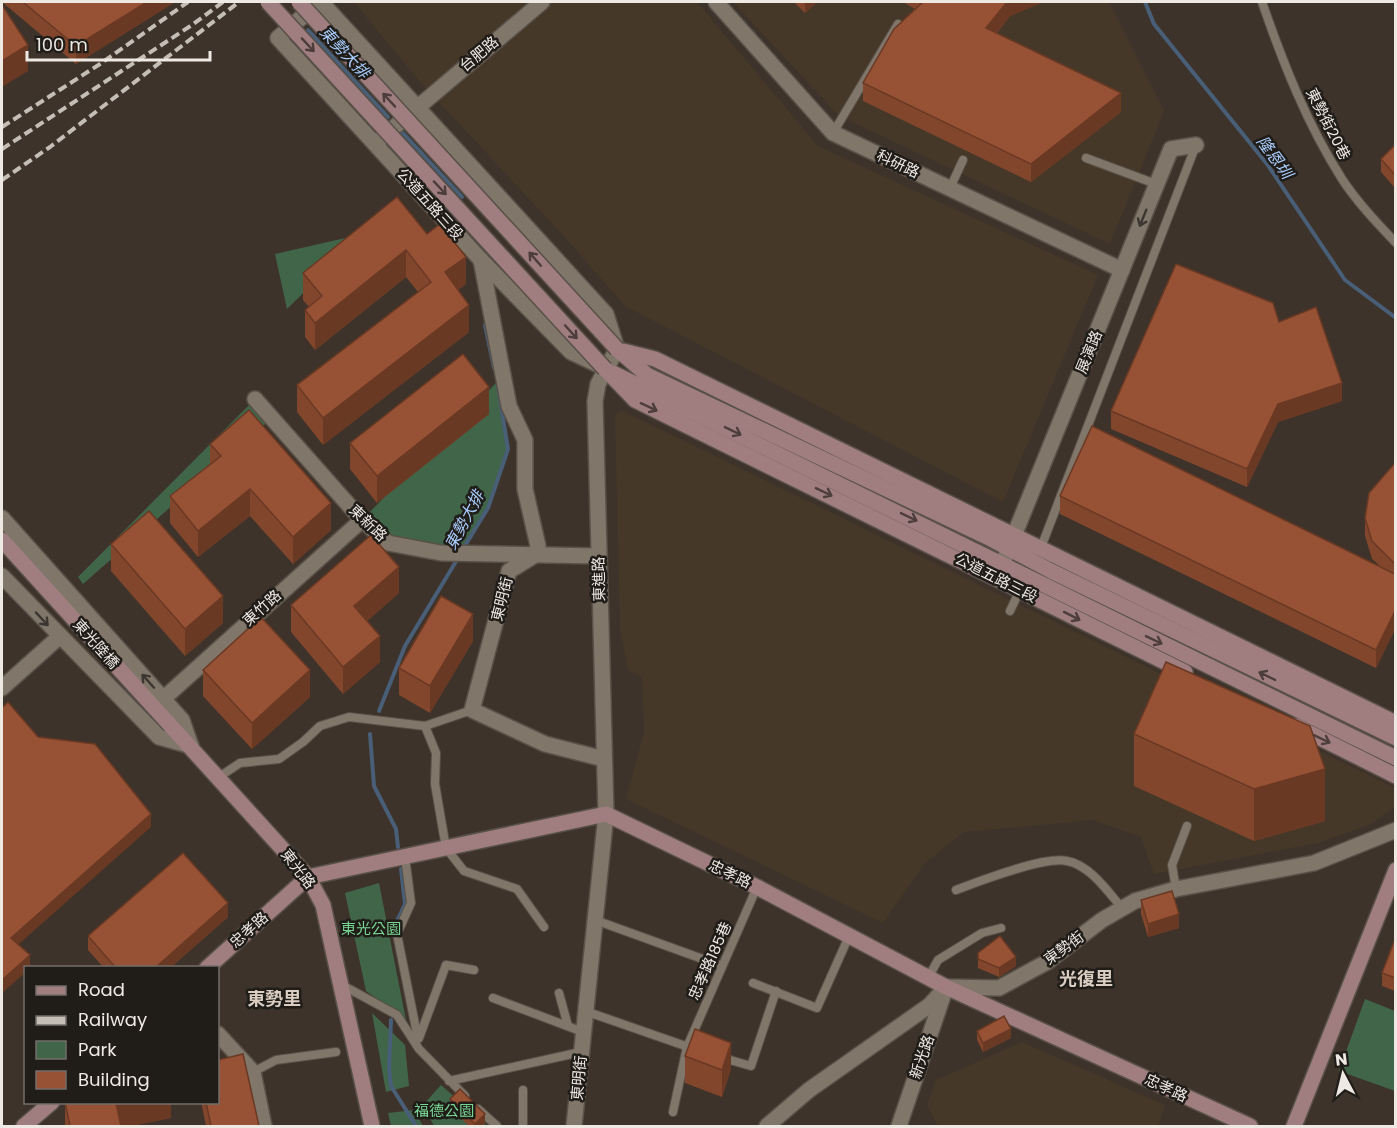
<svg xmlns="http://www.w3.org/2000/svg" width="1397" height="1128" font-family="Poppins,'Noto Sans TC',sans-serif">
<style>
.built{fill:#463829}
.green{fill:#406549}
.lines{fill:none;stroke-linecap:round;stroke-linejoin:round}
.stream{stroke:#495e77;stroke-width:4}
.lane-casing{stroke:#595148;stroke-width:10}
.street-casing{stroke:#595148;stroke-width:18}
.secondary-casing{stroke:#595148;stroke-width:18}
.lane{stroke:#80766a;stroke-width:8}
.street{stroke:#80766a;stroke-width:15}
.secondary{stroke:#a07e80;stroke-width:15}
.rail{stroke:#c5beb7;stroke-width:4;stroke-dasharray:9 4.5;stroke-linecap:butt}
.secondary-bridge-casing{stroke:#595148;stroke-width:18;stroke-linecap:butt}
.secondary-bridge{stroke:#a07e80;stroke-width:15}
.wall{fill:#82462d}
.shaded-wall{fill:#6a3924}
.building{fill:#975134;stroke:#6a3924;stroke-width:1.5}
.oneway{stroke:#4d3e3c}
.oneway2{stroke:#3d3731}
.labels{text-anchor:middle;stroke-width:5;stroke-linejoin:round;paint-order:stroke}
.street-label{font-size:15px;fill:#efe9e3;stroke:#201c18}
.park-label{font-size:15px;fill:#77d693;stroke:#201c18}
.water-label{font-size:16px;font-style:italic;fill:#a8cdfe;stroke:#201c18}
.quarter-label{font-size:18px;font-weight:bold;fill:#dacec2;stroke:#201c18}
</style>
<rect width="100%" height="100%" fill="#3d332a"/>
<g class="built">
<path d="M354,2h343l121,144 280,129 -95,227 -378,-196 -63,-72 -142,-152z"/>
<path d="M733,2h376l55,109 -54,133 -271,-128z"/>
<path d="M621,410l774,378v18l-24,18 -53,19 -164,31 -13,-37 -48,-17 -129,12 -39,31 -42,60 -257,-124 18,-67 -2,-55 -14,-7 -8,-41 -5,-214z"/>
<path d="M1022,1042l143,63 -7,21h-220l-11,-21 9,-25z"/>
</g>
<g class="green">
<path d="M363,234l-76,75 -12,-55z"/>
<path d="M497,382l11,67 -20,59 -27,45 -73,-10 -26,-23z"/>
<path d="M255,399l18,18 -190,167 -5,-7z"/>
<path d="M379,883l27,137 -40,-29 -21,-98z"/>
<path d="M1365,999l30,12v80l-56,-20z"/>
<path d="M372,1013l33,32 4,41 -23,6z"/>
<path d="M441,1085l46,41h-53l-11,-21z"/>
<path d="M414,1110l9,16h-32l-3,-13z"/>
</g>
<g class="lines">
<g class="stream">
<path d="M1145,2l9,22 113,140 78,116 51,38"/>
<path d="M308,30l80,87"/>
<path d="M402,132l60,65"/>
<path d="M485,325l9,43"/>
<path d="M463,549l25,-41 20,-59 -10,-62"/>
<path d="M379,711l26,-65 53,-88"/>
<path d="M370,734l4,52 22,43 2,18"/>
<path d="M395,925l10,-21 -4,-35"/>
<path d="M391,1020l-2,49 2,17 25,40"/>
</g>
<defs>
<g id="lane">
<path d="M1262,2c21,61 45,122 80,177 15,23 35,44 54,64"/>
<path d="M833,133l65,-109"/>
<path d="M1086,158l70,26"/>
<path d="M950,188l13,-28"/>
<path d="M1040,550l156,-405"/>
<path d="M1010,611l11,-23"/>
<path d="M425,726l11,27 -1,31 11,64 18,23 53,18 27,38"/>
<path d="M219,777l21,-14 39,-4 24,-17 17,-16 29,-9 76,9 47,-16"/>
<path d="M405,857l6,46 -14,31 21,105"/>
<path d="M1176,889l-4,-24 15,-39"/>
<path d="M956,890c24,-9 88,-34 111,-29 23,4 41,31 55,47"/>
<path d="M595,920l127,46"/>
<path d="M928,978l10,-18 44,-27 19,-5"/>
<path d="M753,983l64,25 32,-72"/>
<path d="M342,985l55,30 22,34 46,47"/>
<path d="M559,993l9,33"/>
<path d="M493,998l90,34"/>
<path d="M585,1011l112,39"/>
<path d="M419,1038l27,-73 28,5"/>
<path d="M723,1058l28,8 25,-75"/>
<path d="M253,1072l23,-12 60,-8"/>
<path d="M449,1081l132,-29"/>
<path d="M478,1109l19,17"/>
<path d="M673,1112l14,-65 70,-160"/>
<path d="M523,1126v-36"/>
</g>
<g id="street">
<path d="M321,2l285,312 11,35 -19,35 -3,17 11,413 -32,312"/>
<path d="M716,2l117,131 289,137"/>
<path d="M317,4l-39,34 203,222 90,92 32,15"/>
<path d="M378,141l164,-139"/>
<path d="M481,260l28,146 16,34v49l13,57 -3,9 -26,16 -37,139 73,34 59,15"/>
<path d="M255,399l107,121 26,23 53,10 157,3"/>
<path d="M2,518l180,202 9,26"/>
<path d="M998,575l173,-426 25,-4"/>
<path d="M2,576l157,161 32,9"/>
<path d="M2,688l57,-51"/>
<path d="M163,699l199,-179"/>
<path d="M218,1034l35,38 11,54"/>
<path d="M767,1126l42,-36 121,-85 16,-18 53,1 48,-26 55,-42 33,-19 41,-12 138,-26 82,-33"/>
<path d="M899,1126l45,-133"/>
</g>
<g id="secondary">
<path d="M617,349l30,26 342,163 62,33 345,167"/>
<path d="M623,351l32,8 741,364"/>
<path d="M605,369l30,31 550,272"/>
<path d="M613,373l783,385"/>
<path d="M2,540l306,337 15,28 49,221"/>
<path d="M1296,726l100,50"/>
<path d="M207,968l101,-91 298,-63 151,73 189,100 304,139"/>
<path d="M24,1126l28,-24"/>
<path d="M1294,1126l102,-256"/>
</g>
</defs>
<use href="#lane" class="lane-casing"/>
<use href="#street" class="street-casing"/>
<use href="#secondary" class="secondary-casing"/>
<use href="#lane" class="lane"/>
<use href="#street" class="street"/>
<use href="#secondary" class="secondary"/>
<g class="rail">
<path d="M2,127l98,-63 88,-62"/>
<path d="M2,149l190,-124 31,-23"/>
<path d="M2,180l48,-33 189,-145"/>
</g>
<defs>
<g id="secondary-bridge">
<path d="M268,2l337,367"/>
<path d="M299,2l318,347"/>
</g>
</defs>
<use href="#secondary-bridge" class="secondary-bridge-casing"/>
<use href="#secondary-bridge" class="secondary-bridge"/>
</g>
<g class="wall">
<path d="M2,2h173l-99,62z"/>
<path d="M794,2h23l-12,11z"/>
<path d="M903,2h140l-33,14 -13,17 124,79 -90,70 -168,-81v-18l52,-74z"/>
<path d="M1395,145v43l-14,-16v-13z"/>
<path d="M397,197l69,87 -8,6 11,42 -146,113 -26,-33v-27l121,-93 -12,-15 -91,73 -10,-13v-27l4,-3 -6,-7v-27z"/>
<path d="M1279,322l63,79 -64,21 -31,65 -136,-58v-18z"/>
<path d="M489,414l-112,89 -27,-34v-26z"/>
<path d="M210,444l121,86 -38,34 -43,-48 -52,41 -28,-34v-27l40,-32z"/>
<path d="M1395,460v169l-19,39 -316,-154v-18l319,69 -7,-6 -7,-23v-18l30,-55z"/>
<path d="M111,544l112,79 -38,33 -74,-85z"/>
<path d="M399,593l-32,28 13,41 -37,32 -52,-62v-27z"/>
<path d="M473,641l-43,72 -31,-18v-27z"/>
<path d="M203,670l107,27 -58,52 -49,-53z"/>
<path d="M1134,734l191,87 -71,20 -120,-55z"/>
<path d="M1141,900l38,28 -31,9 -7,-23z"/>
<path d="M228,917l-58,51h-66l-16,-18v-14z"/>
<path d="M1395,939v52l-13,-5v-13z"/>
<path d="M978,953l38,13 -17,11 -21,-9z"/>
<path d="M977,1031l34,7 -28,14 -6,-12z"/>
<path d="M685,1056l46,13 -9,28 -37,-14z"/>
<path d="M450,1099l35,24 -3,3h-13l-19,-18z"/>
<path d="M65,1102h106v16l-40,8h-66z"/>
<path d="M201,1102h17l41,24h-53z"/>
</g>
<g class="shaded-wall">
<path d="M147,2h28l-99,62v-18z"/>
<path d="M805,2h12l-12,11z"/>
<path d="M1007,2h36l-33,14 -24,30v-18z"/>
<path d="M28,45v26l-26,16v-26z"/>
<path d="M1121,93v19l-90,70v-18z"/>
<path d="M406,250v27l-91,73v-27z"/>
<path d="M466,257v27l-21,15v-27z"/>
<path d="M469,305v27l-146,113v-27z"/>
<path d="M1342,383v18l-64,21 -31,65v-18l31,-65z"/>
<path d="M489,387v27l-112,89v-27z"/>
<path d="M250,489v27l-52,41v-26z"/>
<path d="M331,503v27l-38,34v-27z"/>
<path d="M399,567v26l-45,40v-27z"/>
<path d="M223,596v27l-38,33v-27z"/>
<path d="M1395,611v18l-19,39v-18z"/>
<path d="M473,614v27l-43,72v-27z"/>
<path d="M380,636v26l-37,32v-27z"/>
<path d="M310,670v27l-58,52v-26z"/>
<path d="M1325,769v52l-71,20v-52z"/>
<path d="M151,814v13l-140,124v-13z"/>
<path d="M228,903v14l-58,51h-15z"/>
<path d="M1179,914v14l-31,9v-13z"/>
<path d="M30,955v13h-4v4l-24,21v-13z"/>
<path d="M1016,957v9l-17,11v-9z"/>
<path d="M1011,1029v9l-28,14v-9z"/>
<path d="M731,1043v26l-9,28v-27z"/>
<path d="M118,1102h53v16l-40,8h-15v-23z"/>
<path d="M485,1114v9l-3,3h-7v-2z"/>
</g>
<g class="building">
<path d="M23,2h124l-71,44z"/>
<path d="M923,2h84l-21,26 135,65 -90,71 -168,-81 31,-54z"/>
<path d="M2,5l26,40 -26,16z"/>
<path d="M1395,145v30l-14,-16z"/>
<path d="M397,197l30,37 13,-10 26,33 -21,15 24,33 -146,113 -26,-33 134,-103 -25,-32 -91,73 -10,-13 17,-14 -19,-23z"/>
<path d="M1176,264l97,39 6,19 37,-15 26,76 -64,21 -31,65 -136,-58z"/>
<path d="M463,354l26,33 -112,89 -27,-33z"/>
<path d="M249,410l82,93 -38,34 -43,-48 -52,42 -28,-35 51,-40 -11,-12z"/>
<path d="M1092,426l303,148v37l-19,39 -316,-154z"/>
<path d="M1395,460v104l-23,-23 -7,-23 4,-25 26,-30z"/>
<path d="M149,511l74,85 -38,33 -74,-85z"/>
<path d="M371,535l28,32 -45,39 26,30 -37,31 -52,-62z"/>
<path d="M441,596l32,18 -43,72 -31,-18z"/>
<path d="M261,617l49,53 -58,53 -49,-53z"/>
<path d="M1166,662l144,64 15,43 -71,20 -120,-55z"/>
<path d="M8,702l30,35 57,7 56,70 -140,124 19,17 -28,25v-272z"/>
<path d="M183,853l45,50 -73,65h-39l-28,-32z"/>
<path d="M1172,891l7,23 -31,10 -7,-24z"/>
<path d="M1000,936l16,21 -17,11 -21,-9v-6z"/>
<path d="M1395,939v39l-13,-5z"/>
<path d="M1004,1016l7,13 -28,14 -6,-12z"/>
<path d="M695,1029l36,14 -9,27 -37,-14z"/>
<path d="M243,1054l16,72h-48l-5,-24h12v-42z"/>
<path d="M460,1089l25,25 -10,10 -25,-25z"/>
<path d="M65,1102h53l-2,1 5,23h-51z"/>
</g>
<defs><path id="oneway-shaft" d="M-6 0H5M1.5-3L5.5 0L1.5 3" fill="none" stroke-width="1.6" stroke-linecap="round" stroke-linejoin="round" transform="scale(1.5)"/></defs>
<g class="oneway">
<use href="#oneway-shaft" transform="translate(308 45) rotate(47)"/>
<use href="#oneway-shaft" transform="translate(389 100) rotate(-133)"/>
<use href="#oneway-shaft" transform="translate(440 188) rotate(47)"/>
<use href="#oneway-shaft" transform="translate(535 259) rotate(-131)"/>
<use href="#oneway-shaft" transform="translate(571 332) rotate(48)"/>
<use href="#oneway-shaft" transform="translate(649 407) rotate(25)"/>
<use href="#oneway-shaft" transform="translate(733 431) rotate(26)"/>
<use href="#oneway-shaft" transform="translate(824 492) rotate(26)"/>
<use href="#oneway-shaft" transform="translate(909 517) rotate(26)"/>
<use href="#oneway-shaft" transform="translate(1072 616) rotate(27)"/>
<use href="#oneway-shaft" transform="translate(1154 640) rotate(26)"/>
<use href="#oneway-shaft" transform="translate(1267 676) rotate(-154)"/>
<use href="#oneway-shaft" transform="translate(1322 739) rotate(26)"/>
</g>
<g class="oneway2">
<use href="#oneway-shaft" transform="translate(1143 218) rotate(112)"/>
<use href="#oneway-shaft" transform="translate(42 619) rotate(47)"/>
<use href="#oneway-shaft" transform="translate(148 681) rotate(-132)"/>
</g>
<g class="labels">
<g class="street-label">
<text transform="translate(479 54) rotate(-40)" y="5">台肥路</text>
<text transform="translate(1328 124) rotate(63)" y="5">東勢街20巷</text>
<text transform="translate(898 164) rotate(25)" y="5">科研路</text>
<text transform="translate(430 204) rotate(48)" y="5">公道五路三段</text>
<text transform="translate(1089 352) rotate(-68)" y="5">展演路</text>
<text transform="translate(368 523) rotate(44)" y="5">東新路</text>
<text transform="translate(996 578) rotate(27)" y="5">公道五路三段</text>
<text transform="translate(599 579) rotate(-91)" y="5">東進路</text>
<text transform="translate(502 599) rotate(-76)" y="5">東明街</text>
<text transform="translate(262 608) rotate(-42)" y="5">東竹路</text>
<text transform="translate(96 644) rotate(48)" y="5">東光陸橋</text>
<text transform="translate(298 869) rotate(52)" y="5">東光路</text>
<text transform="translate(730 874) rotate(26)" y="5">忠孝路</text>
<text transform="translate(249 930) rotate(-42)" y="5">忠孝路</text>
<text transform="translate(1064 948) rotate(-36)" y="5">東勢街</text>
<text transform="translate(710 961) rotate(-66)" y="5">忠孝路185巷</text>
<text transform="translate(922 1057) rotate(-71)" y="5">新光路</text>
<text transform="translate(579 1078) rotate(-85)" y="5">東明街</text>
<text transform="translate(1166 1088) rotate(25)" y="5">忠孝路</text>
</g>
<g class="park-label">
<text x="371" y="934">東光公園</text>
<text x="444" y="1116">福德公園</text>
</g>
<g class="water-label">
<text transform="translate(345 52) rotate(47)" y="6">東勢大排</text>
<text transform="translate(1275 157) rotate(54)" y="6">隆恩圳</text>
<text transform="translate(464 520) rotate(-62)" y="6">東勢大排</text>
</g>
<g class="quarter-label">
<text x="1086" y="985">光復里</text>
<text x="274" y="1005">東勢里</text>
</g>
</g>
<rect width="1397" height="1128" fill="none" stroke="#efe9e3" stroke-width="6"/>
<rect x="24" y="966" width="195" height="138" fill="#201c18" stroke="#736e69" stroke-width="1.5"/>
<rect x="36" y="986" width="30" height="9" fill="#a07e80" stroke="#736e69" stroke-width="1.5"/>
<text x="78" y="996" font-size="18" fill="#efe9e3">Road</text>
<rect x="36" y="1016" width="30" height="9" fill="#c5beb7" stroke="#736e69" stroke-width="1.5"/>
<text x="78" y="1026" font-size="18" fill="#efe9e3">Railway</text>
<rect x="36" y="1041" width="30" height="18" fill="#406549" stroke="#736e69" stroke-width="1.5"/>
<text x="78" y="1056" font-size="18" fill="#efe9e3">Park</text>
<rect x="36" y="1071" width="30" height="18" fill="#975134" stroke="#736e69" stroke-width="1.5"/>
<text x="78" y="1086" font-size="18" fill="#efe9e3">Building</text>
<g transform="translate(1343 1074) rotate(353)" stroke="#201c18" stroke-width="4.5" paint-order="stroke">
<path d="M0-4.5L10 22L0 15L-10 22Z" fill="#efe9e3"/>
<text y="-9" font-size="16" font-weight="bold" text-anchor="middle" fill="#efe9e3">N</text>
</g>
<path d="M27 51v9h183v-9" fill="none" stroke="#efe9e3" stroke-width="3"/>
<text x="36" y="51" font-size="18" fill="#efe9e3" stroke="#201c18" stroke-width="4.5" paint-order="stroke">100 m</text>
</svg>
